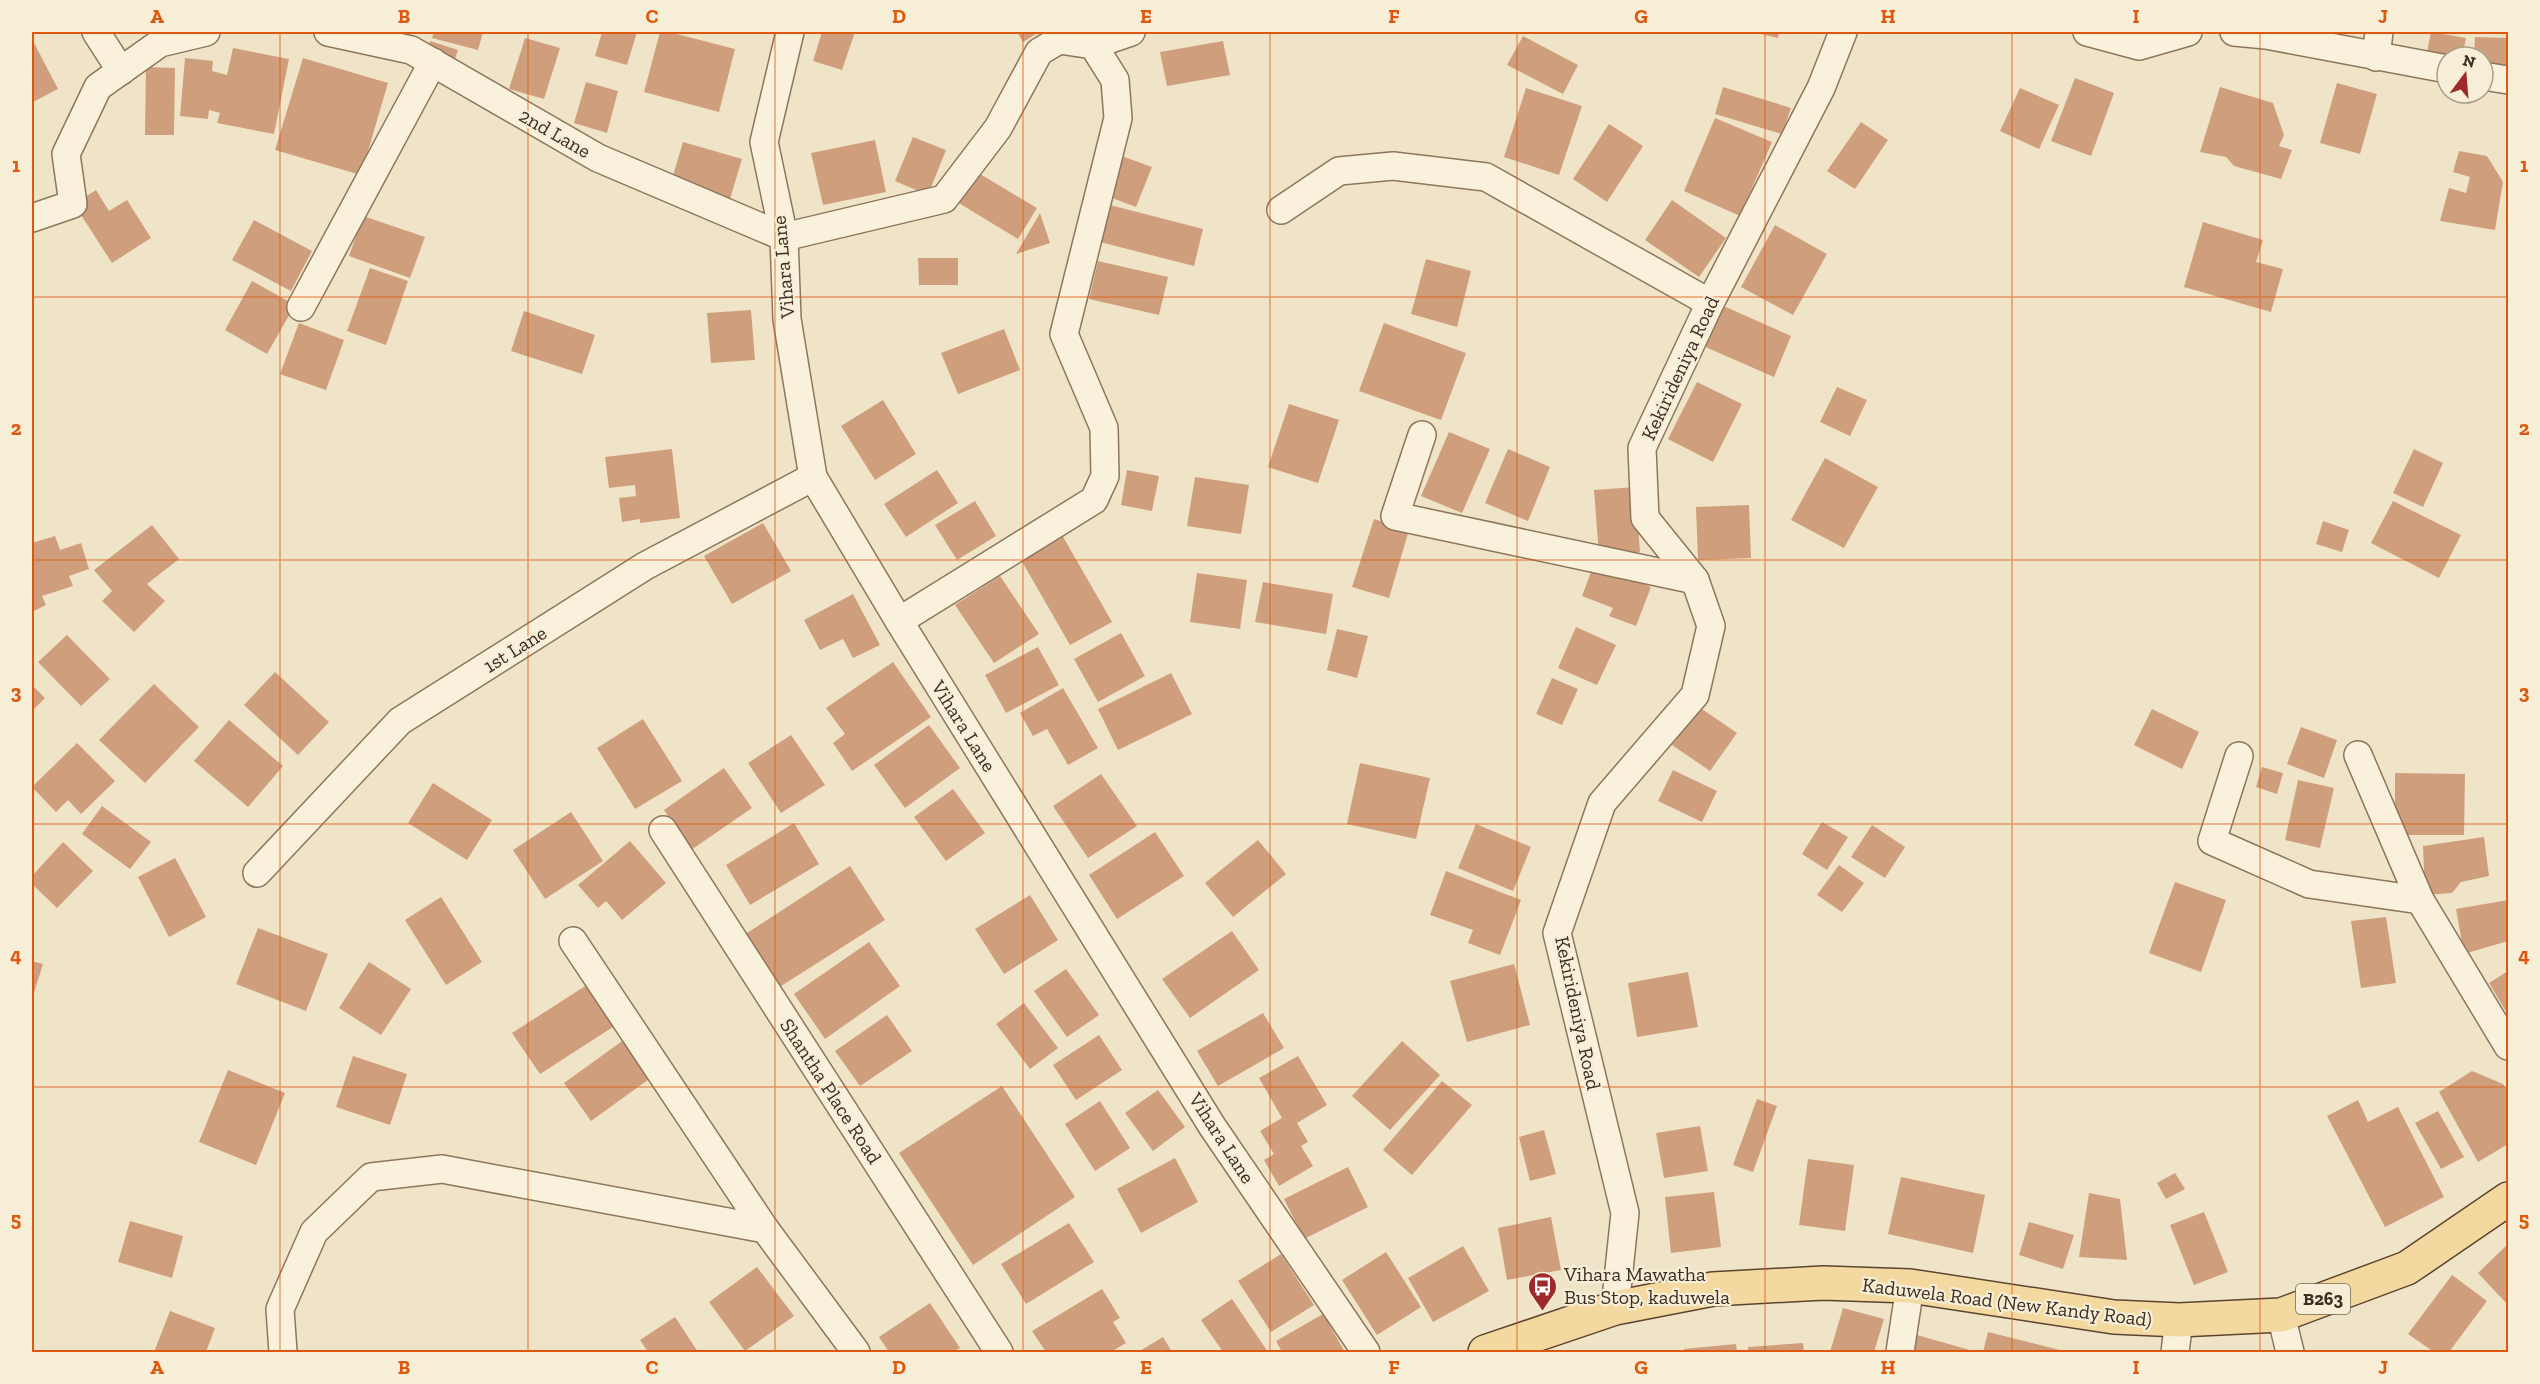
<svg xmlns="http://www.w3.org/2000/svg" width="2540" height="1384" font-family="'Zilla Slab',serif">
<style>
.building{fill:#cf9f7d}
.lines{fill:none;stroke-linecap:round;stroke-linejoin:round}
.minor-casing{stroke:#8d765c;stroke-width:30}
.primary-casing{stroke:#5b4430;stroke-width:36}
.minor{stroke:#faf1dc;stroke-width:27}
.primary{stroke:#f3d9a0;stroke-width:33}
.grid{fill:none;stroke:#df570d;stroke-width:1.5;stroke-opacity:0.55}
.labels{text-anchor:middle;stroke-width:4.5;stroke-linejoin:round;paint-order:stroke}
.shield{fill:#f7eed8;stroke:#756857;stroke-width:1.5}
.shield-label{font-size:18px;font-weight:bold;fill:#3d2e20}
.street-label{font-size:20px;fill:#3d2e20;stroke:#f7eed8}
.poi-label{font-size:20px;fill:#3d2e20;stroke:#f7eed8;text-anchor:start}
.neatline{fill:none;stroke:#df570d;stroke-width:2}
.grid-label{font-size:20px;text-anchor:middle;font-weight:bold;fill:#df570d}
</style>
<rect width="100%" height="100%" fill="#f0e4c8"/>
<g class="building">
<path d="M434,32h49l-5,18 -46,-12z"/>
<path d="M602,32h35l-10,33 -32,-9z"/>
<path d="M660,32h9l66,17 -16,63 -75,-20z"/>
<path d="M822,32h33l-13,38 -29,-9z"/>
<path d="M1017,32h22l-16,10z"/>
<path d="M1752,32h27l-1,6z"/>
<path d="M2431,32l35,6 -4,19 -35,-5z"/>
<path d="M1523,36l55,29 -15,29 -56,-29z"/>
<path d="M2475,37l33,1 -1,31 -24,-1v-11h-9z"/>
<path d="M525,38l35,10 -16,51 -35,-10z"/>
<path d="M32,39l26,50 -25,13 -1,-3z"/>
<path d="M430,41l28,9 -5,15 -27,-9z"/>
<path d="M1223,41l7,34 -63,11 -7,-34z"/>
<path d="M233,48l56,11 -15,75 -57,-11 3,-10 -11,-3 -1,9 -28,-3 5,-58 28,3 -1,10 15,4z"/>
<path d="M303,58l85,25 -27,92 -86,-25z"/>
<path d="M146,67l29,1 -1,67h-29z"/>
<path d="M2075,78l39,15 -23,63 -40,-15z"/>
<path d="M586,82l32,9 -11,42 -33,-10z"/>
<path d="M2337,83l40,11 -17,60 -40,-11z"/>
<path d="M1723,87l68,21 -9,26 -67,-20z"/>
<path d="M2220,87l53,16 11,32 -5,11 13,4 -11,29 -47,-13 -8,-9 -26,-5z"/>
<path d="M1526,88l56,18 -23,69 -55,-18z"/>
<path d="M2020,88l39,17 -20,44 -39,-18z"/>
<path d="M1715,118l57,24 -32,74 -56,-25z"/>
<path d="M1861,122l27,18 -33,49 -28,-18z"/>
<path d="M1609,124l34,22 -36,56 -34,-23z"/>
<path d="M913,137l33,13 -18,45 -33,-14z"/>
<path d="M875,140l11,52 -63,13 -12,-52z"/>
<path d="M683,142l59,17 -12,40 -59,-17z"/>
<path d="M2459,151l28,5 16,26 -8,48 -55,-9 9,-33 17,5 4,-16 -17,-5z"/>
<path d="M1119,155l33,12 -16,40 -32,-12z"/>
<path d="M975,171l62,37 -19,31 -61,-37z"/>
<path d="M96,190l13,21 18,-11 24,38 -39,25 -38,-59z"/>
<path d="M1672,200l54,38 -27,39 -54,-37z"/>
<path d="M1110,205l93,24 -9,37 -94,-24z"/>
<path d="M1040,213l10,30 -34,11z"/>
<path d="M363,216l62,21 -15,41 -61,-22z"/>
<path d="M254,220l58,31 -21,40 -59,-31z"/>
<path d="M2203,222l60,18 -7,22 27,7 -12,43 -87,-25z"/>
<path d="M1775,225l52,29 -34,61 -52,-28z"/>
<path d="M918,258h40v27h-39z"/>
<path d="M1426,259l45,12 -14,56 -46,-13z"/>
<path d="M1098,261l70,16 -9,38 -70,-16z"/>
<path d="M370,268l38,13 -22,64 -39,-14z"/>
<path d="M252,281l43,24 -28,49 -42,-24z"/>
<path d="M1719,304l72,32 -17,41 -73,-32z"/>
<path d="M751,310l4,50 -44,3 -4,-50z"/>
<path d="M524,311l71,24 -13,39 -71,-23z"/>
<path d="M299,323l45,17 -18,50 -46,-16z"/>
<path d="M1384,323l82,30 -25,67 -82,-29z"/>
<path d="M1004,329l16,41 -62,24 -17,-41z"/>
<path d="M1697,382l45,22 -29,58 -45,-23z"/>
<path d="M1837,387l30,13 -17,36 -30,-14z"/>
<path d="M883,400l33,54 -41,26 -34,-54z"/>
<path d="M1289,404l50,16 -21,63 -50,-16z"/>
<path d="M1449,432l41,17 -28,64 -41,-17z"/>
<path d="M672,449l8,69 -40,5v-4l-18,3 -3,-24 17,-2 -1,-11 -26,3 -4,-31z"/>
<path d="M1508,449l42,18 -22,54 -43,-18z"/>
<path d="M2414,449l29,14 -20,44 -30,-14z"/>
<path d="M1825,458l53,29 -34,61 -53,-28z"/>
<path d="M937,470l21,33 -52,34 -22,-33z"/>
<path d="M1127,470l32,6 -7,35 -31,-6z"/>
<path d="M1195,477l54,8 -8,49 -54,-8z"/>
<path d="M1635,487l5,65 -41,3 -5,-65z"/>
<path d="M975,501l21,35 -39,24 -22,-35z"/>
<path d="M2393,501l68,34 -22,43 -68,-35z"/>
<path d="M1749,505l2,53 -53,2 -2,-53z"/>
<path d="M1374,519l35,11 -20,68 -37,-11z"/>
<path d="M2323,521l26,9 -7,22 -26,-8z"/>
<path d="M763,523l28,48 -59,33 -28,-48z"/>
<path d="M152,525l27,34 -32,25 18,17 -31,31 -32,-31 10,-10 -18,-21z"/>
<path d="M1062,535l50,87 -42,23 -50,-87z"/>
<path d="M55,536l5,14 21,-7 8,26 -20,7 4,10 -31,10 4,9 -14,7v-69z"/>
<path d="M1594,564l57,23 -15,39 -27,-10 4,-8 -31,-12z"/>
<path d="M1197,573l50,7 -7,49 -50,-7z"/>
<path d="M1000,576l39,58 -45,29 -39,-58z"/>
<path d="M1263,582l70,12 -7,40 -71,-12z"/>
<path d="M853,594l27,51 -27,13 -10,-19 -23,11 -16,-30z"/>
<path d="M1576,627l40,18 -19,40 -39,-17z"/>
<path d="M1337,629l31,7 -11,42 -30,-8z"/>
<path d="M1121,633l24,43 -47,26 -24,-43z"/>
<path d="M67,635l43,44 -29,27 -43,-44z"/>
<path d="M1038,647l21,38 -53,28 -21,-38z"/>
<path d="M893,662l38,55 -79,54 -19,-28 12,-9 -19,-26z"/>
<path d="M275,672l54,50 -31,33 -54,-50z"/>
<path d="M1171,673l21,41 -74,36 -20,-41z"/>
<path d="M1552,678l26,11 -16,36 -26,-11z"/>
<path d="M154,684l45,43 -54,56 -46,-43z"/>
<path d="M32,685l13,13 -13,13z"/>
<path d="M1063,688l35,60 -30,17 -21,-36 -14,7 -13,-23z"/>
<path d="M1699,707l38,26 -27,38 -38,-26z"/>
<path d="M2152,709l47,23 -17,37 -48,-24z"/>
<path d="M643,719l39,62 -47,28 -38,-61z"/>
<path d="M229,720l54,46 -35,41 -54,-46z"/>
<path d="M929,725l31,43 -55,40 -31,-43z"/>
<path d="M2301,727l36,13 -13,38 -37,-14z"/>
<path d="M791,735l34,50 -44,28 -33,-50z"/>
<path d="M77,743l38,38 -34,33 -13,-14 -12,12 -24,-25z"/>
<path d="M1360,763l70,15 -14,61 -69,-15z"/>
<path d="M2262,767l21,6 -6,21 -21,-7z"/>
<path d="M724,768l28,40 -61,42 -27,-40z"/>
<path d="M1673,770l44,21 -15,31 -44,-21z"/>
<path d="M2395,773l70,1 -1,61h-69z"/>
<path d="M1101,774l36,52 -49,32 -35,-52z"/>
<path d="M2298,780l36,8 -14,60 -35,-8z"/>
<path d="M433,783l59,37 -25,40 -59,-37z"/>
<path d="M953,789l32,44 -39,28 -32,-44z"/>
<path d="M102,806l49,36 -21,27 -48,-35z"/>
<path d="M571,812l32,49 -58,38 -32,-49z"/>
<path d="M1822,822l26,15 -21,33 -25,-16z"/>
<path d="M794,823l25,41 -69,41 -24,-40z"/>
<path d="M1476,824l55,23 -18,44 -55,-23z"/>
<path d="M1872,825l33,22 -20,31 -34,-21z"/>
<path d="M1155,832l29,44 -67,43 -28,-44z"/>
<path d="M2484,837l5,39 -28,6 -9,11 -27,2 -2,-49z"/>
<path d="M1258,840l28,34 -53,43 -28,-34z"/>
<path d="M630,841l36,42 -44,37 -16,-19 -8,7 -20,-23z"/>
<path d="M63,842l30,29 -36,37 -25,-24v-8z"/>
<path d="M175,858l31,59 -37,20 -31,-60z"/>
<path d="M1839,865l25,18 -22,29 -25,-17z"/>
<path d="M850,866l35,54 -107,68 -34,-53z"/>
<path d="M1446,871l75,29 -21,55 -32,-12 5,-13 -43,-15z"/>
<path d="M2175,882l51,18 -25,72 -52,-19z"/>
<path d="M1030,895l28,45 -54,34 -29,-45z"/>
<path d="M441,897l41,65 -36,23 -41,-65z"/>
<path d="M2508,900v41l-44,13 -8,-45z"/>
<path d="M2386,917l10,66 -35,5 -10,-67z"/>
<path d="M258,928l70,26 -22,57 -70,-27z"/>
<path d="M1232,931l27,39 -69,48 -28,-39z"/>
<path d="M869,942l31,44 -75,53 -31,-45z"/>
<path d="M32,961l11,3 -11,35z"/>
<path d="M369,962l42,27 -30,46 -42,-27z"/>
<path d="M1514,964l16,61 -63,17 -17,-61z"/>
<path d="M1066,969l33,46 -32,22 -33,-46z"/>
<path d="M2508,971v44l-19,-32z"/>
<path d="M1688,972l10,55 -61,10 -9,-54z"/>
<path d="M590,983l26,42 -76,49 -28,-41z"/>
<path d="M1024,1003l34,45 -28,21 -34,-45z"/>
<path d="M1263,1013l21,35 -66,38 -21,-35z"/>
<path d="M887,1015l25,36 -52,35 -25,-35z"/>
<path d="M1099,1035l23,35 -46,30 -23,-35z"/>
<path d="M625,1039l27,38 -61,44 -27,-38z"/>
<path d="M1402,1041l38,34 -50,55 -38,-34z"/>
<path d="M353,1056l54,18 -17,51 -54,-18z"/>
<path d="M1298,1056l29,49 -30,18 11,19 -7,4 12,20 -34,20 -15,-26 10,-6 -14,-23 22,-13 -23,-40z"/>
<path d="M228,1070l57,23 -29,72 -57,-23z"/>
<path d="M2472,1071l31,13 5,7v53l-30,18 -39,-70z"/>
<path d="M1442,1081l30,24 -60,70 -29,-25z"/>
<path d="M1002,1086l73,111 -102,68 -74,-112z"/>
<path d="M1158,1090l27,37 -32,24 -28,-38z"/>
<path d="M1757,1099l20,7 -24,66 -20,-7z"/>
<path d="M2358,1100l10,22 30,-15 46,90 -59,30 -58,-111z"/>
<path d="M1100,1101l30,47 -35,23 -30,-47z"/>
<path d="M2438,1111l26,46 -23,12 -26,-46z"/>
<path d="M1700,1126l8,45 -44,7 -8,-45z"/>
<path d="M1544,1130l12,44 -26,7 -11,-44z"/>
<path d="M1175,1158l23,44 -57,31 -24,-44z"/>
<path d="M1808,1159l46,6 -9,66 -46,-6z"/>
<path d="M1348,1167l20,40 -64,32 -20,-40z"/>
<path d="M2175,1173l10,16 -19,10 -9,-16z"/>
<path d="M1901,1177l84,18 -12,58 -85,-19z"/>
<path d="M1714,1192l7,55 -50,6 -6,-56z"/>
<path d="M2089,1193l31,6 7,61 -48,-3z"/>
<path d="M2204,1212l24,60 -34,13 -24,-60z"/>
<path d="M1551,1217l10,53 -54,10 -9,-52z"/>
<path d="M130,1221l53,15 -11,42 -54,-16z"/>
<path d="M2029,1222l45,13 -11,34 -44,-14z"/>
<path d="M1069,1223l25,39 -68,42 -25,-40z"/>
<path d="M2508,1244v61l-30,-32z"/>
<path d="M1463,1246l26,45 -56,31 -25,-44z"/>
<path d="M1386,1252l35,55 -44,28 -35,-55z"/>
<path d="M1281,1254l33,51 -43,27 -33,-51z"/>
<path d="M757,1267l37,49 -49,35 -36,-49z"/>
<path d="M2452,1275l35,26 -38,51h-15l-26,-18z"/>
<path d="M1102,1289l18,29 -7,4 13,21 -15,9h-65l-14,-21z"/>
<path d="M1232,1299l36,53h-45l-22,-32z"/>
<path d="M930,1303l30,45 -8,4h-63l-10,-15z"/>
<path d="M1843,1308l41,11 -10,33h-44z"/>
<path d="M170,1311l45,17 -9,24h-52z"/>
<path d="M1323,1314l22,38h-63l-6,-11z"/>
<path d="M675,1317l23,35h-50l-8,-12z"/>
<path d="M1988,1332l72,18 -1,2h-76z"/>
<path d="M1917,1335l60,17h-65z"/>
<path d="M1163,1337l9,15h-34z"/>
<path d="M1803,1343l1,9h-56v-5z"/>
<path d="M1736,1344l1,8h-53v-3z"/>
</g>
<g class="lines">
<defs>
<g id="minor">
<path d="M96,32l25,39"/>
<path d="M328,32l83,18 187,108 186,79 160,-38 54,-71 41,-76 20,-12 34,5 22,35 3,38 -54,216 40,94 1,48 -11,24 -195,121"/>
<path d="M790,32l-26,110 20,95 3,82 26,158 86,144 313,505 154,226"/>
<path d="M2087,32l52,14 49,-14"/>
<path d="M2234,32l32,3 181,34"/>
<path d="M1093,45l38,-13"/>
<path d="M2376,57l3,-25"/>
<path d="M2483,76l25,4"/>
<path d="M1281,210l58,-39 54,-5 93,11 224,126"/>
<path d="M32,218l41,-14 -7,-50 32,-67 62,-44 46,-11"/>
<path d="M301,307l132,-245"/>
<path d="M1422,435l-27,81 300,64"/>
<path d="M2358,755l62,145 88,146"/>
<path d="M2239,756l-27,85 97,43 111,16"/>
<path d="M663,830l336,522"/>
<path d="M257,873l143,-152 245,-155 168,-89"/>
<path d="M573,941l192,288 91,123"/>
<path d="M1615,1308l10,-95 -68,-280 45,-130 93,-108 16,-69 -16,-46 -50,-62 -3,-70 68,-145 111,-215 22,-56"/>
<path d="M2281,1315l9,37"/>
<path d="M283,1352l-3,-43 34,-77 57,-55 71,-8 323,60"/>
<path d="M1900,1352l10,-66"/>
<path d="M2175,1352l4,-32"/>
</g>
<path id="primary" d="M1485,1352l130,-44 98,-19 110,-6 87,3 204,31 65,3 102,-5 126,-47 101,-69"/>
</defs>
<use href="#minor" class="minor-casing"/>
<use href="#primary" class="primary-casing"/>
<use href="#minor" class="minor"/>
<use href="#primary" class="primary"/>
</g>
<path class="grid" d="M280,32v1320M528,32v1320M775,32v1320M1023,32v1320M1270,32v1320M1517,32v1320M1765,32v1320M2012,32v1320M2260,32v1320M32,297h2476M32,560h2476M32,824h2476M32,1087h2476"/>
<defs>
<symbol id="bus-pin" viewBox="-11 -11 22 30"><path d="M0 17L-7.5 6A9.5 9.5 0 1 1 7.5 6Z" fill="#9e2a2b" stroke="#f7eed8"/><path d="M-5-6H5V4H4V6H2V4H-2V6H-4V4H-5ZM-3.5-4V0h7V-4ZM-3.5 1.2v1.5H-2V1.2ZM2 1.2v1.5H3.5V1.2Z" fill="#fff"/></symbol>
</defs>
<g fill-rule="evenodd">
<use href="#bus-pin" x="1526" y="1270" width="33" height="45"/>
</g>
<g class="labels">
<rect class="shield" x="2296" y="1284" width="54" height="30" rx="4.5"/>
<g class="shield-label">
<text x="2323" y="1305">B263</text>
</g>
<g class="street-label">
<text transform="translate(555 133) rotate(30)" y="7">2nd Lane</text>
<text transform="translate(783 267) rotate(-95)" y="7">Vihara Lane</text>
<text transform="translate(1680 368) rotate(-65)" y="7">Kekirideniya Road</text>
<text transform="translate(515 649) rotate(-32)" y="7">1st Lane</text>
<text transform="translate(964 726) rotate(58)" y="7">Vihara Lane</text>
<text transform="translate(1578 1013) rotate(78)" y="7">Kekirideniya Road</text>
<text transform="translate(831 1091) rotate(57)" y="7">Shantha Place Road</text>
<text transform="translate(1222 1138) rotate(57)" y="7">Vihara Lane</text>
<text transform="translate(2007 1302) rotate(7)" y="7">Kaduwela Road (New Kandy Road)</text>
</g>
<g class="poi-label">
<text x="1564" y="1281">Vihara Mawatha<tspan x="1564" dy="23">Bus Stop, kaduwela</tspan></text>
</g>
</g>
<rect width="2540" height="1384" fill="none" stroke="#f7eed8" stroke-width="66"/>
<g transform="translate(2465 75) rotate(16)"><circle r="28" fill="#f7eed8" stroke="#ada18e" stroke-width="1.5"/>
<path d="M0-4.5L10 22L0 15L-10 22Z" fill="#9e2a2b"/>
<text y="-9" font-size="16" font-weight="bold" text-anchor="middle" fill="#3d2e20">N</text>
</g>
<rect x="33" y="33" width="2474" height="1318" class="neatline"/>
<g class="grid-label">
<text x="157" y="23">A</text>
<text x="404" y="23">B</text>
<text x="652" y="23">C</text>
<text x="899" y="23">D</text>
<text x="1146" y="23">E</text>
<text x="1394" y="23">F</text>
<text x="1641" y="23">G</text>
<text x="1888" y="23">H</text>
<text x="2136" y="23">I</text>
<text x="2383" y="23">J</text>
<text x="16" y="172">1</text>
<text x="2524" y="172">1</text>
<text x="16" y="435">2</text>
<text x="2524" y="435">2</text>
<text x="16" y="699">3</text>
<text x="2524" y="699">3</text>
<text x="16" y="962">4</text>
<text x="2524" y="962">4</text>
<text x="16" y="1226">5</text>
<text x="2524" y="1226">5</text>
<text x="157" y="1374">A</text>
<text x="404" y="1374">B</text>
<text x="652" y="1374">C</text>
<text x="899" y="1374">D</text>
<text x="1146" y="1374">E</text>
<text x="1394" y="1374">F</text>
<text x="1641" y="1374">G</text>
<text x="1888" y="1374">H</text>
<text x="2136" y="1374">I</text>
<text x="2383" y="1374">J</text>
</g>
</svg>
